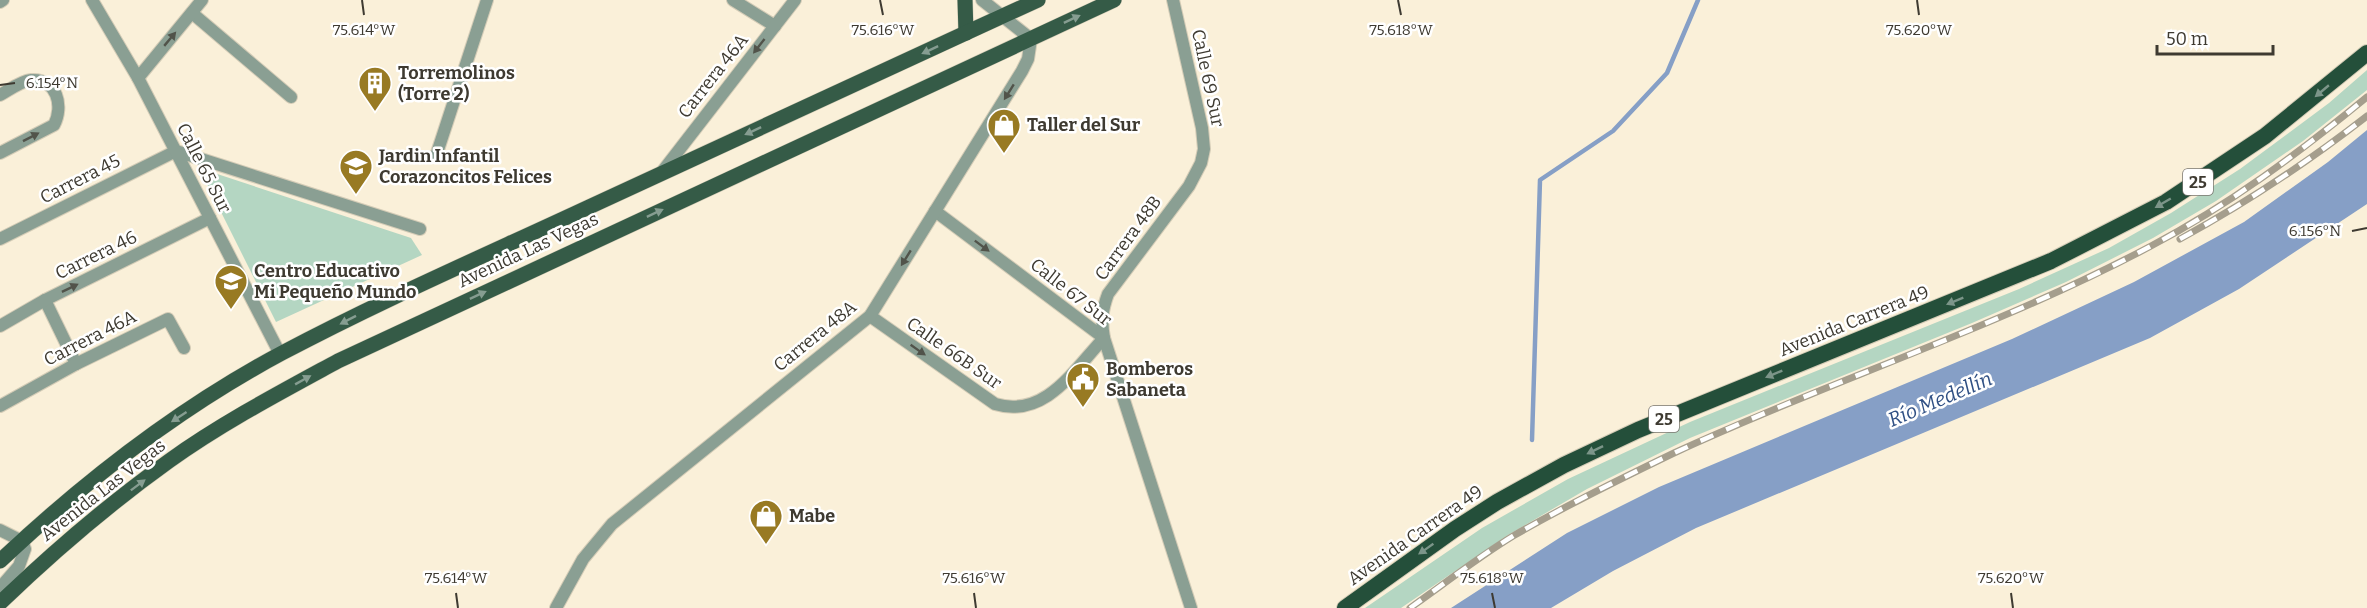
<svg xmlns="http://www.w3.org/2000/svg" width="2367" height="608" font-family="Bitter,serif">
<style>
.green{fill:#b4d6c2}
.water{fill:#869fc6}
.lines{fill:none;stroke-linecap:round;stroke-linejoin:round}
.stream{stroke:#869fc6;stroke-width:4.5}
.minor-casing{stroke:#d4ccb7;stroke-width:14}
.tertiary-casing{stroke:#d4ccb7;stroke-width:14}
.primary-casing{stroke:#d4ccb7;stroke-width:16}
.trunk-casing{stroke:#d4ccb7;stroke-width:18}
.minor{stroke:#8a9f93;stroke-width:12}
.tertiary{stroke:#8a9f93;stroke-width:12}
.primary{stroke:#355b47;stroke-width:15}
.trunk{stroke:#244f3a;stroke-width:16}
.rail-casing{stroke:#a59e8d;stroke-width:7}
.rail{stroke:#fff;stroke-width:4.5;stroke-dasharray:14;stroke-linecap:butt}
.oneway{fill:#869d91}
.oneway2{fill:#51534a}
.oneway3{fill:#7c9589}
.ticks{fill:none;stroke:#3e3a31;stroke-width:2}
.labels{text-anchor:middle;stroke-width:5;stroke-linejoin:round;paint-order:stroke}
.shield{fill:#fff;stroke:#78756f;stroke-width:1.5}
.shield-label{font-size:16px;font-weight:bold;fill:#3e3a31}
.poi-label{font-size:18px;font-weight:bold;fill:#3e3a31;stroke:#fff;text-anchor:start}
.street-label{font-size:18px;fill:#3e3a31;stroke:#fff}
.water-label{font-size:20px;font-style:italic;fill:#305084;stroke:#fff}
.ticks-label{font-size:15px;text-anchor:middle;fill:#3e3a31;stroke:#fff;stroke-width:5;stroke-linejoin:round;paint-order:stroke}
</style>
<rect width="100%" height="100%" fill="#faf0d9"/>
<g class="green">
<path d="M2367,70v20l-64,51 -87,60 -63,37 -87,44 -94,41 -282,115 -103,51 -79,46 -107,73h-36l117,-80 86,-49 122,-57 329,-133 90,-41 62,-35 69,-44 89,-66z"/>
<path d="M199,168l212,70 11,17 -146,67z"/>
</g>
<path class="water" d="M2367,130v74l-128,85 -89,49 -454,190 -83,43 -62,37h-100l116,-75 92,-46 353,-148 122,-57 110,-60 84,-60z"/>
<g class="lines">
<path class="stream" d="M1532,440l8,-260 73,-49 54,-58 31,-73"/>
<defs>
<g id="minor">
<path d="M733,0l42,26"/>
<path d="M0,2l3,-2"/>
<path d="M192,13l99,84"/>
<path d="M138,78l64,-78"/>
<path d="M0,95c9,-5 21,-14 31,-15 26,-2 33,26 23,45l-54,28"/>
<path d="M436,156l51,-156"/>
<path d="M662,172l133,-172"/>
<path d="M0,239l176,-88 244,78"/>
<path d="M45,300l31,64"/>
<path d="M870,316l125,88c50,15 79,-34 109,-66l-169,-127"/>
<path d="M0,326l45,-26 165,-82"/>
<path d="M0,406l76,-42 92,-45 16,29"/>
<path d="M0,530l22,11 3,8 -6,17 -19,22"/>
<path d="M556,608l27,-49 29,-35 258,-208 152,-245 6,-12 3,-20"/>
</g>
<g id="tertiary">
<path d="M92,0l46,78 142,276"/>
<path d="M982,0l49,39"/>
<path d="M1173,0l29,128 2,21 -3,14 -12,23 -81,108c-6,16 -7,27 -4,44l87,270"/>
</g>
<g id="primary">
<path d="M965,0l1,33"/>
<path d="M0,561c85,-80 179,-153 282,-208 100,-53 204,-98 307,-146 150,-69 299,-139 449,-207"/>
<path d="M0,603c53,-51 109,-99 169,-142 53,-38 112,-69 169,-100l776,-361"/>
</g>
<path id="trunk" d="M1345,608l110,-79 42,-27 67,-37 74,-35 413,-169 115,-59 99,-66 102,-83"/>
</defs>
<use href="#minor" class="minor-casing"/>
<use href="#tertiary" class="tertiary-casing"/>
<use href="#primary" class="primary-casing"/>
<use href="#trunk" class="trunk-casing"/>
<use href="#minor" class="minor"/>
<use href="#tertiary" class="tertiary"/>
<use href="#primary" class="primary"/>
<use href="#trunk" class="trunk"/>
<defs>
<g id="rail">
<path d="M2180,239c66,-36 128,-77 187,-123"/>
<path d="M1410,608c34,-24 67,-50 103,-72 52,-30 107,-57 161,-83 157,-73 323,-125 477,-207 78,-41 148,-93 216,-149"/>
</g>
</defs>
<use href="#rail" class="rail-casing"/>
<use href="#rail" class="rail"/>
</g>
<defs><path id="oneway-solid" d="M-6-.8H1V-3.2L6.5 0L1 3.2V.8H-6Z" transform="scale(1.5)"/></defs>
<g class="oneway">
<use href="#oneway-solid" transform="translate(1072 19) rotate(-25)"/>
<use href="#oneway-solid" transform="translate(930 50) rotate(155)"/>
<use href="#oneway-solid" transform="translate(753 131) rotate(155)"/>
<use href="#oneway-solid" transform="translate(655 213) rotate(-25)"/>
<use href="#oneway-solid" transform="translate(478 295) rotate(-25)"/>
<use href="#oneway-solid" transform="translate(348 320) rotate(153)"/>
<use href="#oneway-solid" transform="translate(303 380) rotate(-29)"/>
<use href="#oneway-solid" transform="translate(179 417) rotate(147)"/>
<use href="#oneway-solid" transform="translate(138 485) rotate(-37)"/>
</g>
<g class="oneway2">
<use href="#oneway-solid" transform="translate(170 39) rotate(-50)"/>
<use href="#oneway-solid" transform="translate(759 46) rotate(128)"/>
<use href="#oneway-solid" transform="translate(1009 92) rotate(122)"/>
<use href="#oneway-solid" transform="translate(31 137) rotate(-27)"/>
<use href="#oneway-solid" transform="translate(982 246) rotate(37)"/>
<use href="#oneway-solid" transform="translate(906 258) rotate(122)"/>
<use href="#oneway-solid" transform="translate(70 288) rotate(-26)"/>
<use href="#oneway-solid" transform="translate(918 350) rotate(35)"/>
</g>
<g class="oneway3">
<use href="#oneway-solid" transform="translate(2322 91) rotate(140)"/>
<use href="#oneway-solid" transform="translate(2163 203) rotate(150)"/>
<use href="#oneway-solid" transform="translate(1955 301) rotate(158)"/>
<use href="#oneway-solid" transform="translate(1774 374) rotate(158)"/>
<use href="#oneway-solid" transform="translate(1595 450) rotate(154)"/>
<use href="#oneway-solid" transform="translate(1426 549) rotate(145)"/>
</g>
<path class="ticks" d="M362,0l2,15M880,0l3,15M1398,0l3,15M1917,0l2,15M0,85l15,-2M2352,231l15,-3M456,593l2,15M974,593l2,15M1492,593l3,15M2011,593l2,15"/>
<defs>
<symbol id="building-pin" viewBox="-11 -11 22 30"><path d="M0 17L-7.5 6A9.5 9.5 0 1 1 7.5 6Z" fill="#987a23" stroke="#fff"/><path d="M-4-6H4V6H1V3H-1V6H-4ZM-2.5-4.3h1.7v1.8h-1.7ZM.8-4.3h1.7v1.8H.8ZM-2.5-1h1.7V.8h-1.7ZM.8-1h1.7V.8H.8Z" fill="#fff"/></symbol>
<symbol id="shop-pin" viewBox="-11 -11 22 30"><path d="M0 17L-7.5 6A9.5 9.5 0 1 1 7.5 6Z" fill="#987a23" stroke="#fff"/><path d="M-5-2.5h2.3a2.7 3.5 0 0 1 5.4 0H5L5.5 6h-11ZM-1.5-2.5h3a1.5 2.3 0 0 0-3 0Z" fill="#fff"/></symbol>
<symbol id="school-pin" viewBox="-11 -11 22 30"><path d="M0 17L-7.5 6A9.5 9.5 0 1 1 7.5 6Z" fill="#987a23" stroke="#fff"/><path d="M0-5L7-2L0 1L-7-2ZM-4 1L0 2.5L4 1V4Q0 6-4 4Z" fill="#fff"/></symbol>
<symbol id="civic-pin" viewBox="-11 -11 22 30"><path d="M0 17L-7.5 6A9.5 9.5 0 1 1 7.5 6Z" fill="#987a23" stroke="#fff"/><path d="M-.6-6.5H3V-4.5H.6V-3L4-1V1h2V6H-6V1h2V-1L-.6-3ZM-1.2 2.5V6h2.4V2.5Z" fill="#fff"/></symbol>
</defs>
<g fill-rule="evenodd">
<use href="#building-pin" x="356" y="64" width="38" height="52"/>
<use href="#shop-pin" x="985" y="106" width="38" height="52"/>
<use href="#school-pin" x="337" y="147" width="38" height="52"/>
<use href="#school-pin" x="212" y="262" width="38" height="52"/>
<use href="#civic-pin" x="1064" y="360" width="38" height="52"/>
<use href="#shop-pin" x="747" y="497" width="38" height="52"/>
</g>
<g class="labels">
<g class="shield">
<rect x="2183" y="169" width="30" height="26" rx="4.5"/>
<rect x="1649" y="406" width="30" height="26" rx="4.5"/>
</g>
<g class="shield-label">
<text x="2198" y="188">25</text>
<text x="1664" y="425">25</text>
</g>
<g class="poi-label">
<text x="398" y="79">Torremolinos<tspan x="398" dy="21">(Torre 2)</tspan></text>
<text x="1027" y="131">Taller del Sur</text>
<text x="379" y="162">Jardin Infantil<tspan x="379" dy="21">Corazoncitos Felices</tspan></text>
<text x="254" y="277">Centro Educativo<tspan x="254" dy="21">Mi Pequeño Mundo</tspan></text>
<text x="1106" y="375">Bomberos<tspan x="1106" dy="21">Sabaneta</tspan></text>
<text x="789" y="522">Mabe</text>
</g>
<g class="street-label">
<text transform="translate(713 76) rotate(-52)" y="6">Carrera 46A</text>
<text transform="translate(1208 78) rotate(78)" y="6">Calle 69 Sur</text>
<text transform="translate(204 168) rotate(63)" y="6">Calle 65 Sur</text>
<text transform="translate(80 179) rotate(-27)" y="6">Carrera 45</text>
<text transform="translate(1128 238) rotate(-54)" y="6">Carrera 48B</text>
<text transform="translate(528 250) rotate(-25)" y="6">Avenida Las Vegas</text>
<text transform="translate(96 255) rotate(-26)" y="6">Carrera 46</text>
<text transform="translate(1071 292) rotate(38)" y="6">Calle 67 Sur</text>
<text transform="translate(1854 321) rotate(-22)" y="6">Avenida Carrera 49</text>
<text transform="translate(815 336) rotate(-39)" y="6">Carrera 48A</text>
<text transform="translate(90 338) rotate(-27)" y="6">Carrera 46A</text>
<text transform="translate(954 353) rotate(35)" y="6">Calle 66B Sur</text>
<text transform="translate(103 490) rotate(-38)" y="6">Avenida Las Vegas</text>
<text transform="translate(1415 535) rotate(-35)" y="6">Avenida Carrera 49</text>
</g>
<g class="water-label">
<text transform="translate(1940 399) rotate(-23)" y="7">Río Medellín</text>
</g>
</g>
<g class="ticks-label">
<text x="364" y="35">75.614°W</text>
<text x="883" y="35">75.616°W</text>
<text x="1401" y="35">75.618°W</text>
<text x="1919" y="35">75.620°W</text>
<text x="52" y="88">6.154°N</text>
<text x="2315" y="236">6.156°N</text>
<text x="456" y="583">75.614°W</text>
<text x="974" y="583">75.616°W</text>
<text x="1492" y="583">75.618°W</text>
<text x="2011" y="583">75.620°W</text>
</g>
<path d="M2157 45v9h116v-9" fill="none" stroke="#3e3a31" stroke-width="3"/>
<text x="2166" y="45" font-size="18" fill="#3e3a31" stroke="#ffffff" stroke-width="4.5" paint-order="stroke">50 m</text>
</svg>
